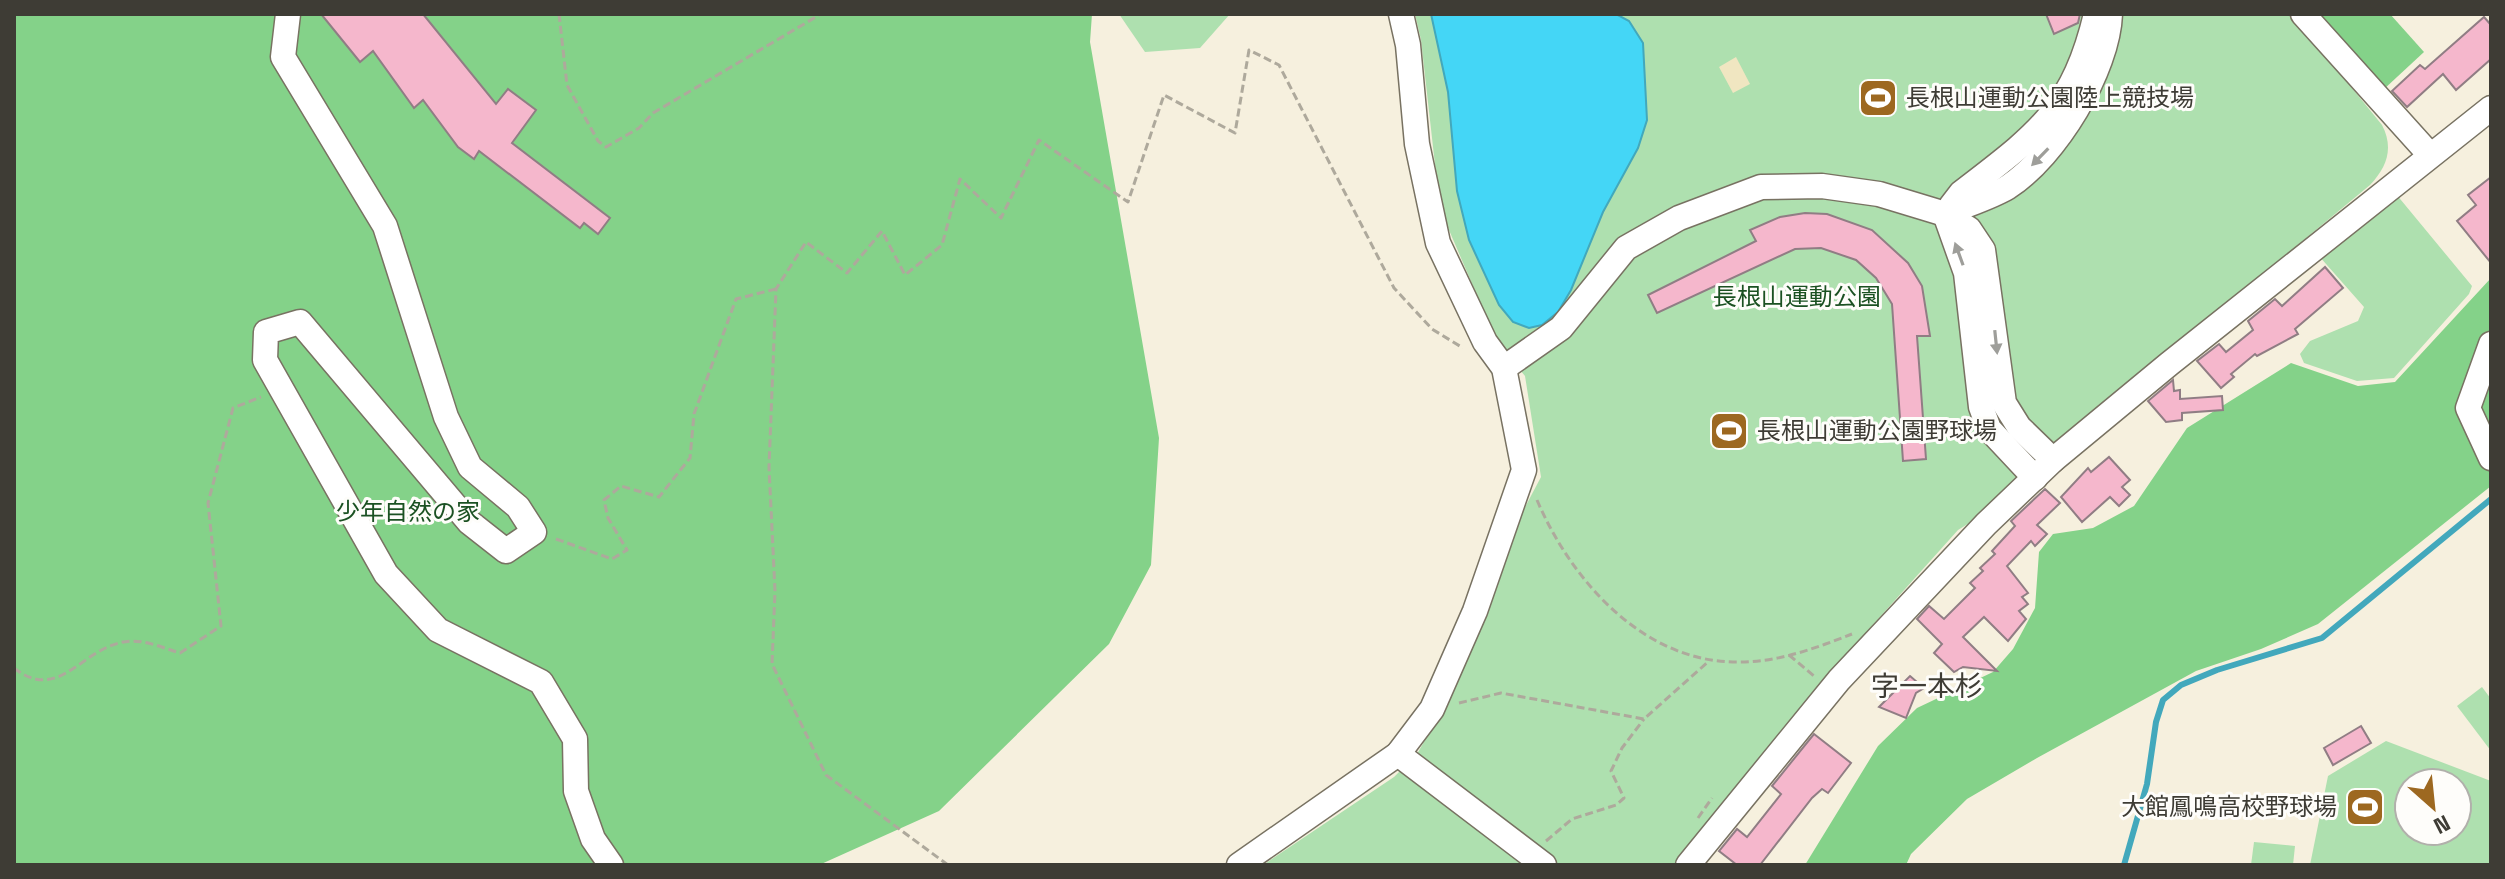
<svg xmlns="http://www.w3.org/2000/svg" width="2505" height="879" font-family="'Space Grotesk','Noto Sans JP',sans-serif">
<style>
.green{fill:#aee0af;fill-rule:evenodd}
.forest{fill:#84d289}
.sand{fill:#f0e6c1}
.water{fill:#44d6f6;stroke:#42a8bc;stroke-width:2}
.lines{fill:none;stroke-linecap:round;stroke-linejoin:round}
.stream{stroke:#42a8bc;stroke-width:6}
.building{fill:#f5b7cc;stroke:#907d84;stroke-width:2}
.minor-casing{stroke:#787262;stroke-width:27}
.path{stroke:#aea99c;stroke-width:3;stroke-dasharray:8 4;stroke-linecap:butt}
.minor{stroke:#fff;stroke-width:24}
.oneway{fill:#9e9e9a}
.labels{text-anchor:middle;stroke-width:6;stroke-linejoin:round;paint-order:stroke}
.poi-label{font-size:24px;fill:#3e3c35;stroke:#fefdfa;text-anchor:start}
.park-label{font-size:24px;fill:#1b5122;stroke:#fefdfa}
.quarter-label{font-size:28px;fill:#3e3c35;stroke:#fefdfa}
</style>
<rect width="100%" height="100%" fill="#f6f0de"/>
<g class="green">
<path d="M1119,14h111l-30,34 -55,4z"/>
<path d="M1415,14h877l90,111c12,23 5,42 -12,60l-287,238 -104,94 -21,13 -88,98 -194,237h-413l131,-88 23,-23 34,-59 65,-171 25,-47 -16,-101 -28,-34 -57,-133 -19,-169z"/>
<path d="M2396,194l76,92 -3,8 -75,84 -37,3 -53,-18 -4,-9 10,-13 48,-20 6,-14 -45,-51z"/>
<path d="M2482,687l9,12v52l-34,-45z"/>
<path d="M2386,741l105,40v84h-181l18,-89zM2409,783h48v48h-48z"/>
<path d="M2254,842l41,4 -2,19h-42z"/>
</g>
<g class="forest">
<path d="M14,14h1078l-2,28 69,396 -8,127 -42,79 -170,167 -120,54h-805z"/>
<path d="M2323,14h67l34,38 -41,38 -63,-73z"/>
<path d="M2491,278v208l-173,138 -57,25 -65,22 -159,87 -70,41 -56,55 -5,11h-101l73,-119 39,-38 76,-36 20,-23 22,-41 4,-56 14,-18 40,-6 41,-22 53,-78 104,-65 67,23 37,-4z"/>
</g>
<path class="sand" d="M1736,57l14,27 -17,9 -14,-26z"/>
<path class="water" d="M1431,14h185l13,7 14,22 4,77 -9,28 -35,64 -32,78 -13,22 -16,13 -13,3 -16,-6 -14,-17 -30,-65 -12,-49 -9,-99z"/>
<g class="lines">
<path class="stream" d="M2124,865l23,-81 9,-62 7,-22 18,-15 36,-15 105,-32 169,-139"/>
</g>
<g class="building">
<path d="M321,14h102l73,90 12,-15 28,21 -24,33 98,75 -12,16 -14,-11 -4,5 -101,-77 -5,8 -16,-12 -35,-47 -9,8 -41,-57 -13,11z"/>
<path d="M2046,14h34l-2,9 -24,11z"/>
<path d="M2484,17l7,8v34l-35,31 -13,-16 -36,33 -15,-16 28,-26 5,4z"/>
<path d="M2491,177v86l-34,-42 19,-16 -8,-10z"/>
<path d="M1805,213l22,1 45,16 36,33 14,23 8,50h-13l9,123 -23,2 -11,-157 -16,-26 -20,-18 -35,-12 -26,1 -138,64 -9,-18 108,-54 -6,-11 30,-13z"/>
<path d="M2325,267l18,21 -48,41 3,5 -41,22 -2,-2 -24,20 3,3 -13,11 -24,-27 22,-17 7,8 27,-22 -5,-9 27,-22 7,7z"/>
<path d="M2173,380l1,11 6,-1v9l42,-3 1,14 -41,3v7l-16,2 -18,-21z"/>
<path d="M2109,457l21,23 -8,7 8,8 -11,11 -9,-9 -28,25 -21,-25 27,-29 3,4z"/>
<path d="M2045,489l15,14 -23,22 10,9 -12,12 -4,-5 -24,25 21,27 -6,4 6,7 -9,7 7,8 -18,22 -24,-24 -21,20 34,34 -34,-4 -9,5 -20,-19 8,-9 -25,-25 12,-13 15,13 31,-31 -5,-5 13,-12 -3,-3 15,-14 -3,-3 23,-25 -4,-5z"/>
<path d="M1910,676l14,12 -8,5 -10,25 -27,-11z"/>
<path d="M2361,726l10,17 -38,22 -9,-17z"/>
<path d="M1814,734l37,29 -23,30 -6,-4 -10,9 -52,67h-23l-18,-14 18,-22 10,8 34,-43 -9,-8z"/>
</g>
<g class="lines">
<defs>
<g id="minor">
<path d="M288,14l-5,43 102,169 61,191 24,50 48,40 16,25 -28,19 -37,-29 -169,-200 -34,10 -1,28 121,214 52,56 103,52 34,57 1,52 17,48 18,26"/>
<path d="M2303,14l127,141"/>
<path d="M1951,206l10,-13c75,-58 112,-82 135,-179"/>
<path d="M1945,214l21,59 15,134 8,22 46,49"/>
<path d="M2491,344l-23,64 23,50"/>
<path d="M1504,368l57,-40 65,-80 53,-30 82,-31 61,-1 57,8 66,20"/>
<path d="M2053,460l-34,-33 -15,-24 -21,-153 -14,-21 -24,-15c20,-9 45,-16 63,-27 48,-31 100,-117 102,-173"/>
<path d="M1398,754l146,111"/>
<path d="M1239,865l159,-111 34,-45 43,-98 49,-141 -20,-102 -19,-26 -47,-99 -21,-99 -9,-99 -7,-31"/>
<path d="M1688,865l151,-185 147,-156 67,-64 116,-96 322,-256"/>
</g>
</defs>
<use href="#minor" class="minor-casing"/>
<g class="path">
<path d="M559,14l8,71 31,56 8,6 33,-19 14,-15 168,-99"/>
<path d="M1537,500c34,80 107,164 203,162 39,0 76,-14 112,-28"/>
<path d="M556,539l56,20 15,-9 -19,-32 -4,-18 17,-14 38,11 31,-39 4,-44 42,-115 40,-10"/>
<path d="M1789,655l25,21"/>
<path d="M14,668c43,34 65,-15 105,-25 21,-6 41,4 61,10l41,-27 -13,-123 25,-95 28,-11"/>
<path d="M1459,703l42,-10 143,26 65,-58"/>
<path d="M1698,818l14,-20"/>
<path d="M1546,841l26,-22 44,-14 8,-7 -13,-27 11,-23 22,-29"/>
<path d="M948,865l-122,-90 -54,-111 3,-73 -6,-124 7,-178 30,-47 41,31 35,-42 23,44 37,-30 18,-66 41,39 38,-78 89,62 36,-107 71,38 14,-83 30,15 115,223 38,41 31,19"/>
</g>
<use href="#minor" class="minor"/>
</g>
<defs><path id="oneway-solid" d="M-6-.8H1V-3.2L6.5 0L1 3.2V.8H-6Z" transform="scale(2)"/></defs>
<g class="oneway">
<use href="#oneway-solid" transform="translate(2040 157) rotate(134)"/>
<use href="#oneway-solid" transform="translate(1959 254) rotate(-110)"/>
<use href="#oneway-solid" transform="translate(1996 342) rotate(84)"/>
</g>
<defs>
<symbol id="stadium-square" viewBox="-11 -11 22 22"><rect x="-9" y="-9" width="18" height="18" rx="4" fill="#9d6820" stroke="#fefdfa"/><path d="M0-5a6.5 5 0 1 0 0 10a6.5 5 0 1 0 0-10ZM-3.5-1.8h7v3.6h-7Z" fill="#fff"/></symbol>
</defs>
<g fill-rule="evenodd">
<use href="#stadium-square" x="1856" y="76" width="44" height="44"/>
<use href="#stadium-square" x="1707" y="409" width="44" height="44"/>
<use href="#stadium-square" x="2343" y="785" width="44" height="44"/>
</g>
<g class="labels">
<g class="poi-label">
<text x="1906" y="106">長根山運動公園陸上競技場</text>
<text x="1757" y="439">長根山運動公園野球場</text>
<text x="2337" y="815" text-anchor="end">大館鳳鳴高校野球場</text>
</g>
<g class="park-label">
<text x="1797" y="305">長根山運動公園</text>
<text x="408" y="520">少年自然の家</text>
</g>
<g class="quarter-label">
<text x="1927" y="696">字一本杉</text>
</g>
</g>
<rect width="2505" height="879" fill="none" stroke="#3e3c35" stroke-width="32"/>
<g transform="translate(2433 807) rotate(153)"><circle r="38" fill="#fefdfa" stroke="#b1b0ab" stroke-width="2"/>
<path d="M0-6L14 30L0 20L-14 30Z" fill="#9d6820"/>
<text y="-12" font-size="22" font-weight="bold" text-anchor="middle" fill="#3e3c35">N</text>
</g>
</svg>
